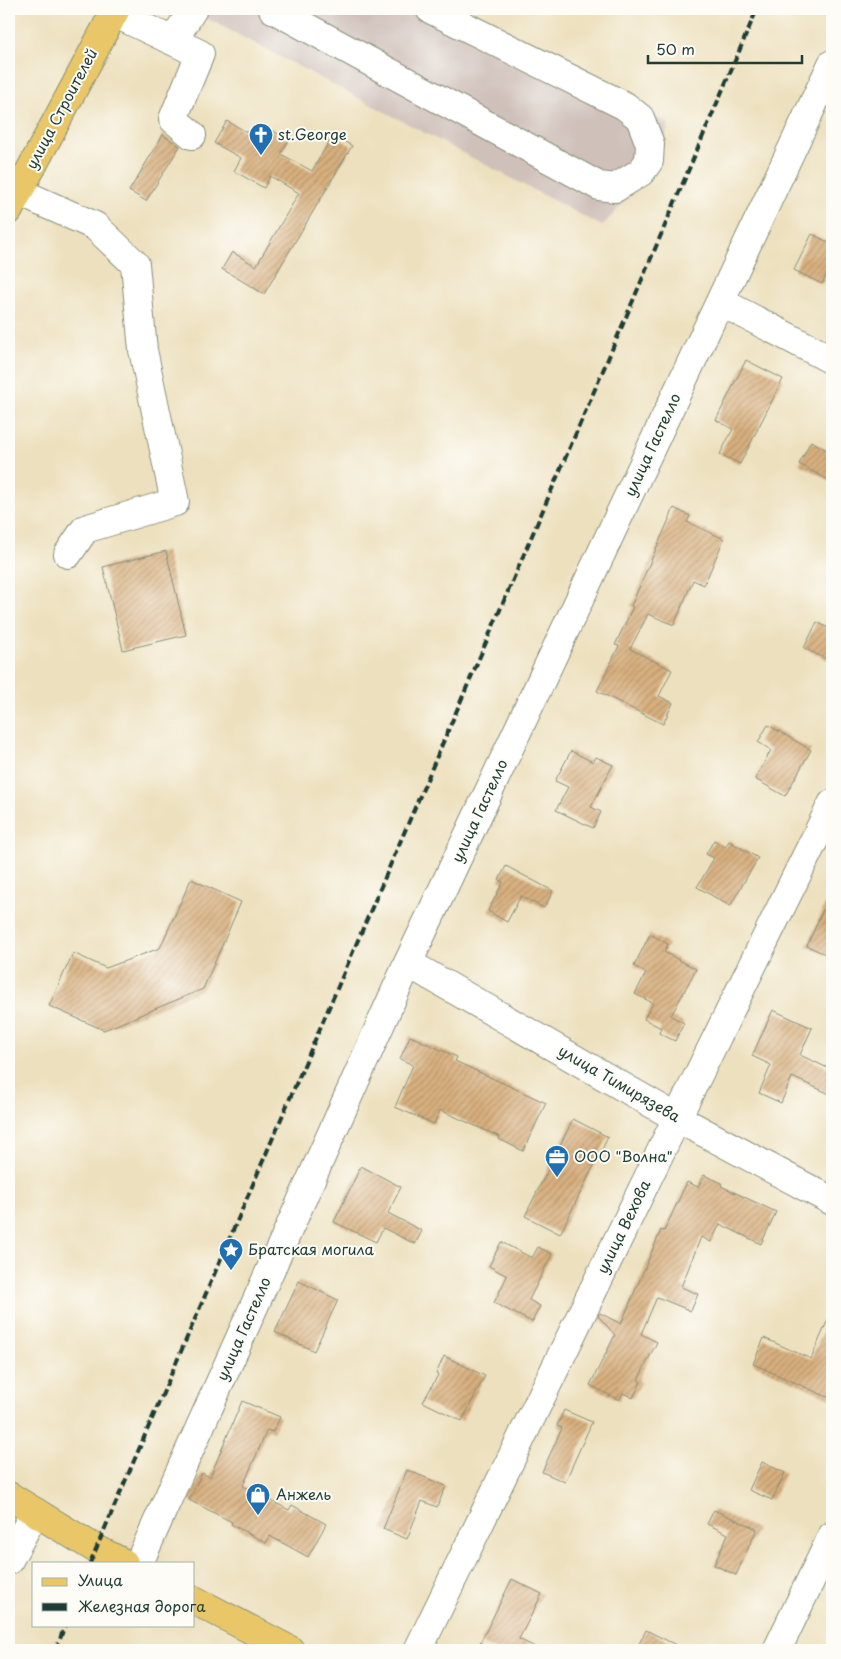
<svg xmlns="http://www.w3.org/2000/svg" width="841" height="1659" font-family="'Playpen Sans',sans-serif">
<style>
.industrial{fill:#cfc0ba}
.building{fill:url(#building-hatch)}
.lines{fill:none;stroke-linecap:round;stroke-linejoin:round}
.minor-casing{stroke:#868e79;stroke-width:30}
.major-casing{stroke:#868e79;stroke-width:30}
.minor{stroke:#fff;stroke-width:28}
.major{stroke:#e9c769;stroke-width:28}
.rail{stroke:#1f3d34;stroke-width:4;stroke-dasharray:8 4;stroke-linecap:butt}
.labels{text-anchor:middle;stroke-width:4;stroke-linejoin:round;paint-order:stroke}
.street-label{font-size:15px;fill:#1f3d34;stroke:#fdfcf7}
.poi-label{font-size:15px;fill:#1f3d34;stroke:#fdfcf7;text-anchor:start}
</style>
<defs>
<pattern id="building-hatch" width="6" height="6" patternUnits="userSpaceOnUse" patternTransform="scale(1.25)"><rect width="6" height="6" fill="#d9b07f"/><path d="M-1 1l2-2M0 6l6-6M5 7l2-2" fill="none" stroke="#af9069"/></pattern>
</defs>
<rect width="100%" height="100%" fill="#fdfcf7"/>
<filter id="ink" filterUnits="userSpaceOnUse"><feTurbulence type="fractalNoise" baseFrequency=".02" numOctaves="2"/><feDisplacementMap in="SourceGraphic" scale="10" xChannelSelector="R" yChannelSelector="G"/><feConvolveMatrix kernelMatrix="1 2 1 2 8 2 1 2 1" color-interpolation-filters="sRGB"/></filter>
<filter id="wash" filterUnits="userSpaceOnUse"><feTurbulence type="fractalNoise" baseFrequency=".0096" numOctaves="4" result="noise"/><feDisplacementMap in="SourceGraphic" scale="20" xChannelSelector="R" yChannelSelector="G"/><feGaussianBlur stdDeviation="1.12" result="paint"/><feColorMatrix in="noise" values="0 0 0 0 0 0 0 0 0 0 0 0 0 0 0 0 0 1.4 0 .05"/><feComposite in="paint" operator="in"/></filter>
<g filter="url(#wash)">
<rect width="100%" height="100%" fill="#ede0be"/>
<path class="industrial" d="M189,9h253l227,115 -12,42 -55,60z"/>
<g id="blocks">
<g class="building">
<path d="M227,121l29,16 7,-12 26,15 -8,14 31,17 21,-36 19,11 -88,148 -42,-25 10,-17 24,14 43,-73 -29,-17 -6,12 -30,-17 7,-13 -27,-15z"/>
<path d="M163,135l17,11 -34,55 -17,-10z"/>
<path d="M812,234l20,10v20l-10,20 -28,-14z"/>
<path d="M746,360l37,19 -43,85 -20,-10 13,-25 -17,-9z"/>
<path d="M811,441l21,12v29l-33,-18z"/>
<path d="M674,508l16,8 -3,6 37,17 -20,46 -11,-5 -19,45 -26,-11 -18,35 42,21 -13,26 14,7 -10,21 -66,-33 22,-45 -4,-1 18,-38 -2,-1z"/>
<path d="M166,551l20,84 -63,15 -20,-83z"/>
<path d="M817,622l15,8v32l-28,-14z"/>
<path d="M768,725l43,25 -26,46 -30,-17 16,-29 -13,-8z"/>
<path d="M571,751l22,11 3,-5 17,8 -22,42 10,5 -8,16 -37,-18 12,-23 -13,-6z"/>
<path d="M714,840l11,7 4,-6 29,17 -28,48 -33,-19 17,-29 -8,-4z"/>
<path d="M506,866l47,25 -9,17 -23,-12 -14,26 -19,-11 15,-29 -4,-2z"/>
<path d="M191,879l50,23 -38,87 -99,41 -55,-24 24,-53 33,15 54,-20z"/>
<path d="M832,889v68l-25,-11z"/>
<path d="M650,934l18,10 -4,8 32,17 -25,47 13,7 -9,18 -16,-8 2,-5 -17,-9 9,-16 -18,-9 11,-21 -12,-7z"/>
<path d="M773,1010l39,18 -12,27 32,15v25l-40,-18 -11,26 -22,-10 12,-28 -19,-9z"/>
<path d="M410,1036l47,21 -2,4 91,42 -23,48 -24,-12 1,-2 -60,-27 -6,14 -39,-17 18,-42 -13,-6z"/>
<path d="M573,1119l35,18 -48,97 -35,-18z"/>
<path d="M361,1166l40,21 -13,26 34,18 -7,13 -32,-16 -7,14 -42,-20z"/>
<path d="M704,1175l18,8 -1,3 55,26 -15,32 -41,-20 -9,18 -10,-5 -20,50 17,7 -7,17 -34,-14 -16,37 16,8 -19,38 3,2 -8,16 -10,-5 -4,7 -29,-15 25,-50 -17,-19 2,-3 21,11 40,-94 3,1 23,-49 11,5z"/>
<path d="M501,1242l31,16 6,-11 14,7 -23,46 11,6 -8,16 -38,-19 13,-27 -18,-10z"/>
<path d="M299,1281l39,19 -24,51 -39,-19z"/>
<path d="M832,1310v89l-79,-35 11,-26 47,21z"/>
<path d="M444,1356l41,20 -23,45 -39,-19 15,-27 -2,-1z"/>
<path d="M242,1401l38,16 -7,15 -6,-2 -24,56 46,24 3,-5 34,19 -18,33 -38,-21 -4,7 -35,-19 1,-2 -43,-22 13,-27 8,4z"/>
<path d="M564,1410l28,12 -27,60 -23,-10 20,-44 -5,-2z"/>
<path d="M762,1462l23,11 -13,27 -23,-10z"/>
<path d="M407,1470l39,16 -9,21 -15,-6 -15,38 -24,-10z"/>
<path d="M714,1510l43,19 -21,46 -22,-10 14,-31 -21,-10z"/>
<path d="M512,1579l30,15 -23,45 22,11h-46l-15,-7z"/>
<path d="M646,1630l40,20h-50z"/>
</g>
</g>
</g>
<g filter="url(#ink)">
<use href="#blocks" fill-opacity="0" stroke="#868e79" stroke-width="1"/>
<g class="lines">
<defs>
<g id="minor">
<path d="M273,9l326,177 16,2 26,-16 8,-11 1,-17 -10,-26 -15,-12 -195,-97"/>
<path d="M114,13l86,41 -27,65 19,16"/>
<path d="M173,41l20,-32"/>
<path d="M19,192l76,34 40,38 8,86 32,152 -90,27 -17,25"/>
<path d="M721,302l111,58"/>
<path d="M408,963l269,155 155,83"/>
<path d="M9,1560l26,-48"/>
<path d="M139,1563l269,-600 424,-899"/>
<path d="M418,1650l259,-532 155,-314"/>
<path d="M777,1650l55,-114"/>
</g>
<g id="major">
<path d="M9,210l107,-201"/>
<path d="M9,1496l87,53 28,14"/>
<path d="M194,1600l96,50"/>
</g>
</defs>
<use href="#minor" class="minor-casing"/>
<use href="#major" class="major-casing"/>
<use href="#minor" class="minor"/>
<use href="#major" class="major"/>
<g class="rail">
<path d="M90,1563l542,-1260 125,-294"/>
<path d="M56,1650l9,-25"/>
</g>
</g>
</g>
<defs>
<symbol id="church-pin" viewBox="-11 -11 22 30"><path d="M0 17L-7.5 6A9.5 9.5 0 1 1 7.5 6Z" fill="#1f6fb2" stroke="#fdfcf7"/><path d="M-1.2-6h2.4v3.5h3.3v2.4h-3.3V6h-2.4V-.1h-3.3v-2.4h3.3Z" fill="#fff"/></symbol>
<symbol id="office-pin" viewBox="-11 -11 22 30"><path d="M0 17L-7.5 6A9.5 9.5 0 1 1 7.5 6Z" fill="#1f6fb2" stroke="#fdfcf7"/><path d="M-6-3h4V-5.5h4V-3h4V5H-6ZM-1-4.5V-3h2v-1.5ZM-6 0V1H6V0Z" fill="#fff"/></symbol>
<symbol id="sight-pin" viewBox="-11 -11 22 30"><path d="M0 17L-7.5 6A9.5 9.5 0 1 1 7.5 6Z" fill="#1f6fb2" stroke="#fdfcf7"/><path d="M0-6L1.8-2.2L6-1.7L2.9 1.2L3.7 5.4L0 3.3L-3.7 5.4L-2.9 1.2L-6-1.7L-1.8-2.2Z" fill="#fff"/></symbol>
<symbol id="shop-pin" viewBox="-11 -11 22 30"><path d="M0 17L-7.5 6A9.5 9.5 0 1 1 7.5 6Z" fill="#1f6fb2" stroke="#fdfcf7"/><path d="M-5-2.5h2.3a2.7 3.5 0 0 1 5.4 0H5L5.5 6h-11ZM-1.5-2.5h3a1.5 2.3 0 0 0-3 0Z" fill="#fff"/></symbol>
</defs>
<g fill-rule="evenodd">
<use href="#church-pin" x="247" y="121" width="28" height="38"/>
<use href="#office-pin" x="543" y="1143" width="28" height="38"/>
<use href="#sight-pin" x="217" y="1236" width="28" height="38"/>
<use href="#shop-pin" x="244" y="1481" width="28" height="38"/>
</g>
<g class="labels">
<g class="street-label">
<text transform="translate(62 109) rotate(-62)" y="5">улица Строителей</text>
<text transform="translate(653 445) rotate(-65)" y="5">улица Гастелло</text>
<text transform="translate(480 811) rotate(-65)" y="5">улица Гастелло</text>
<text transform="translate(619 1084) rotate(30)" y="5">улица Тимирязева</text>
<text transform="translate(624 1227) rotate(-64)" y="5">улица Вехова</text>
<text transform="translate(244 1329) rotate(-66)" y="5">улица Гастелло</text>
</g>
<g class="poi-label">
<text x="278" y="140">st.George</text>
<text x="574" y="1162">ООО "Волна"</text>
<text x="248" y="1255">Братская могила</text>
<text x="276" y="1500">Анжель</text>
</g>
</g>
<rect width="841" height="1659" fill="none" stroke="#fdfcf7" stroke-width="30"/>
<rect x="32" y="1562" width="162" height="65" fill="#fdfcf7" stroke="#a4b0a9"/>
<rect x="42" y="1578" width="25" height="8" fill="#e9c769" stroke="#a4b0a9"/>
<text x="78" y="1586" font-size="15" fill="#1f3d34">Улица</text>
<rect x="42" y="1603" width="25" height="8" fill="#1f3d34" stroke="#a4b0a9"/>
<text x="78" y="1612" font-size="15" fill="#1f3d34">Железная дорога</text>
<path d="M648 55v8h154v-8" fill="none" stroke="#1f3d34" stroke-width="2.5"/>
<text x="656" y="55" font-size="15" fill="#1f3d34" stroke="#fdfcf7" stroke-width="4" paint-order="stroke">50 m</text>
</svg>
